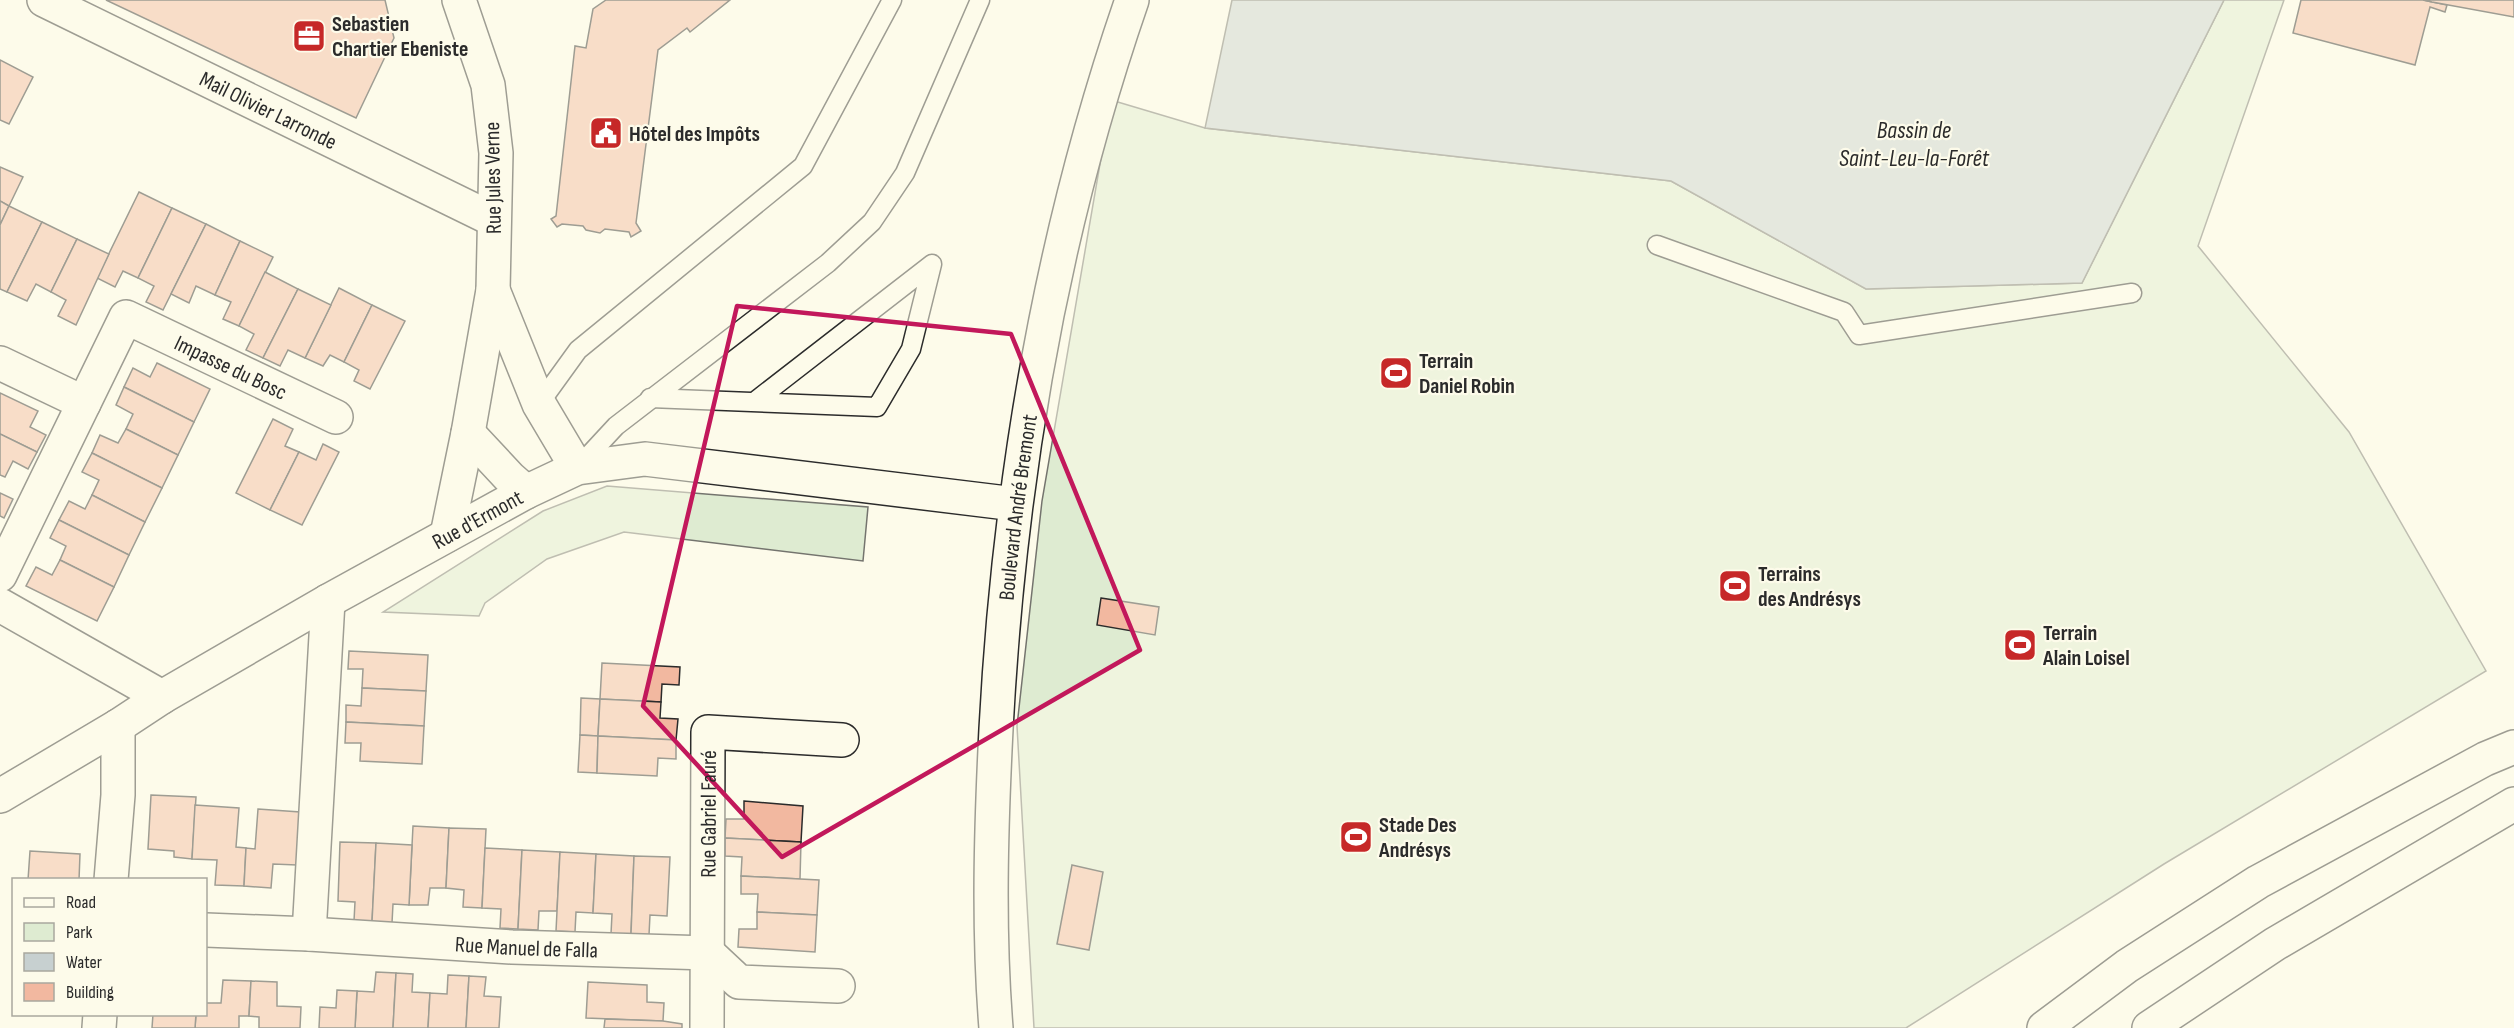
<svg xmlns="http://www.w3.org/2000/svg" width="2514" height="1028" font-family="'Sofia Sans Condensed',sans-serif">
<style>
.green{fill:#deebd1;stroke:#74746e;stroke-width:1.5}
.water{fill:#c7d0d0;stroke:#74746e;stroke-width:1.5}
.building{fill:#f2b8a0;stroke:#2b2b2b;stroke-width:1.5}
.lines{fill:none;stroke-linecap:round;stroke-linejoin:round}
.lane-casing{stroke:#2b2b2b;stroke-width:21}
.street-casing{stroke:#2b2b2b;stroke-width:36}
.secondary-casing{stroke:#2b2b2b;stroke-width:36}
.highway-casing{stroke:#2b2b2b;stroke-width:36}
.lane{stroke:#fdfbea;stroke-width:18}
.street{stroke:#fdfbea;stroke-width:33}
.secondary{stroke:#fdfbea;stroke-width:33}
.highway{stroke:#fdfbea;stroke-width:33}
.marked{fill:none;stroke:#c2185b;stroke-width:4.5;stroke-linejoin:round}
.labels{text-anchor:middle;stroke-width:4.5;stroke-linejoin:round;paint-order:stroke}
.poi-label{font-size:22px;font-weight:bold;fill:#2b2b2b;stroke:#fdfbea;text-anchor:start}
.street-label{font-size:22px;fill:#2b2b2b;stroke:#fdfbea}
.water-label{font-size:24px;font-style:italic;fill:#2b2b2b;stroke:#fdfbea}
</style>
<rect width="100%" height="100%" fill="#fdfbea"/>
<g class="green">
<path d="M2224,0h60l-86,246 151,186 137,239 -322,193 -258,164h-872l-17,-302 25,-225 69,-401 94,28 466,53 195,108 216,-6z"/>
<path d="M607,486l261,21 -5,54 -239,-29 -77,27 -62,44 -6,13 -96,-4 160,-101z"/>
</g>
<path class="water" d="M1232,0h992l-142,283 -216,6 -195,-108 -466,-53z"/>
<g class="building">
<path d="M106,0h279l9,38 -38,80z"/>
<path d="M606,0h124l-40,32 -3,-4 -29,22 -22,173 5,8 -10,6 -2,-5 -24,-3 -5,4 -14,-3 -3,-4 -21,-2 -5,3 -6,-8 5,-3 19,-170 11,2 7,-39z"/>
<path d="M2301,0h122l24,5 -2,7 -15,-5 -15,58 -122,-32z"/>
<path d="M2423,0h91v17l-82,-15z"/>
<path d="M0,60l33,17 -24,47 -9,-4z"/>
<path d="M0,167l23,10 -14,29 -9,-5z"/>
<path d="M139,192l33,16 -34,70 -15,-7 -8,16 -18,-9z"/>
<path d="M0,201l9,5 -9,19z"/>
<path d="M9,206l33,16 -35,70 -7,-3v-64z"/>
<path d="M172,208l34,16 -43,86 -17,-8 8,-16 -16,-8z"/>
<path d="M42,222l35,17 -26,53 -15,-8 -9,17 -20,-9z"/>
<path d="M206,224l34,17 -25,54 -19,-9 -7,17 -18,-9z"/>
<path d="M77,239l32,15 -33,71 -18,-9 8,-16 -15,-8z"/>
<path d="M240,241l33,16 -34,69 -16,-7 8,-17 -16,-7z"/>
<path d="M265,272l33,17 -35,69 -17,-8 8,-16 -15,-8z"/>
<path d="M339,288l33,17 -28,57 -14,-7 -7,11 -18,-8z"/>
<path d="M298,289l33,16 -26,53 -17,-8 -8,16 -17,-8z"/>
<path d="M372,305l33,16 -35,68 -16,-8 5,-11 -15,-8z"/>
<path d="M157,363l53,26 -16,33 -70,-35 9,-19 17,9z"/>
<path d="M124,387l70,35 -16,33 -52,-26 7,-15 -17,-9z"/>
<path d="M0,393l38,18 -8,16 16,8 -9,17 -37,-18z"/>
<path d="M273,419l20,10 -8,17 14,6 -29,58 -34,-17z"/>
<path d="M126,429l52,26 -16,33 -70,-35 8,-18 18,8z"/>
<path d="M0,434l37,18 -9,17 -15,-8 -8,16 -5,-2z"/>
<path d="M323,444l16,8 -37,73 -32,-15 29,-58 17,8z"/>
<path d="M92,453l70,35 -17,34 -53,-27 7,-15 -17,-8z"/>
<path d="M0,493l13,6 -9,19 -4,-2z"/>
<path d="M92,495l53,27 -16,33 -70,-35 10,-19 16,8z"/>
<path d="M59,520l70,35 -15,32 -54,-27 6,-14 -16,-8z"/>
<path d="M60,560l54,27 -17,34 -71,-35 10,-19 16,8z"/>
<path d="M1101,598l58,9 -4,28 -58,-10z"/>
<path d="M349,651l79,4 -2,36 -64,-3 1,-19h-15z"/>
<path d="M602,663l78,4 -1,18 -17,-1 -1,18 -61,-3z"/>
<path d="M362,688l64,3 -2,35 -78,-4v-17l15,1z"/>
<path d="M581,698l19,1 -2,37 -18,-1z"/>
<path d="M600,699l61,3 -1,16 18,1 -2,21 -78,-4z"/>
<path d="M346,722l78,4 -2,38 -62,-3 1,-18h-16z"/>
<path d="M580,735l18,1 -1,37 -19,-1z"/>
<path d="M598,736l78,4v19l-18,-1 -1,18 -60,-3z"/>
<path d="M151,795l45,2 -4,62 -18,-2v-6l-26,-2z"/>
<path d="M744,801l59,5 -2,36 -76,-4 1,-19h18z"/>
<path d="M195,805l44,3 -3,39 10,1 -2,38 -29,-1 2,-25 -25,-1z"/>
<path d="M258,809l42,3 -3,53 -24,-1 -2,24 -27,-2 2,-38 9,1z"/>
<path d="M413,826l36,2 -3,60h-16l-2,17h-19z"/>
<path d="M449,828l37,1 -4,79 -19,-1 1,-17 -18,-2z"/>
<path d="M725,838l76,4 -1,37 -59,-3 1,-19 -17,-1z"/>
<path d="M340,842l36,1 -4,79 -18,-1 1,-19 -17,-1z"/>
<path d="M376,843l36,2 -3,60 -16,-1 -1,19 -20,-1z"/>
<path d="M485,848l37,2 -4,79 -18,-1 1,-19 -19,-1z"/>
<path d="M522,850l38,2 -3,59h-18l-1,19 -20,-1z"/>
<path d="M30,851l50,3 -1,26h-51z"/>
<path d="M560,852l36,2 -3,59 -17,-1 -1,20 -19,-1z"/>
<path d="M596,854l38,2 -3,78h-20l1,-20 -19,-1z"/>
<path d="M634,856l36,1 -3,59 -17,-1 -1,20 -18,-1z"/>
<path d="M1072,865l31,7 -14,78 -32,-6z"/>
<path d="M741,876l78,4 -2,35 -60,-3 1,-18h-17z"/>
<path d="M757,912l60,3 -2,37 -77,-5 1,-18h18z"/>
<path d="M376,972l20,1 -3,55h-38l2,-37 17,1z"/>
<path d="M396,973l17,1 -1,18 18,1 -2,35h-35z"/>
<path d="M448,975l21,1 -3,52h-38l2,-35 17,1z"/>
<path d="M469,976l17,1 -2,19 17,1 -2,31h-33z"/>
<path d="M223,980l28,1 -2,35h-10v12h-44l1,-14h10v-11h15z"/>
<path d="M251,981l26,1v24l24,1 -1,21h-41v-11l-10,-1z"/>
<path d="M588,982l59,3v17l17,1 -1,18 -77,-3z"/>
<path d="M337,990l20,1 -2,37h-36l1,-21 16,1z"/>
<path d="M153,1014h43l-1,14h-43z"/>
<path d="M605,1019l58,2 19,3v4h-78z"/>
</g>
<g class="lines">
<defs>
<g id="lane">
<path d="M1657,245l187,67 15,23 273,-42"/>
<path d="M650,398l227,9 34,-58 21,-85 -178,138"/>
<path d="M539,404l39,-54 225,-184 89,-166"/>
<path d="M578,467l38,-41 212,-163 44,-41 33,-49 75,-173"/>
</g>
<g id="street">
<path id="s1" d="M44,0l450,220"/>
<path d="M493,290l46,114 38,64"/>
<path d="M0,363l84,40 -84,172"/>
<path id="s2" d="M84,403l42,-86 210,100"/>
<path d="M468,433l42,45 16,14"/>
<path d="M447,535l21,-102 25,-143 3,-137 -8,-68 -29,-85"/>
<path d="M0,605l162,92"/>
<path id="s3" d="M0,796l118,-70 44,-29 166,-96 198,-109 51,-24 68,-9 370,45"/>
<path d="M111,880l7,-85v-69"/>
<path id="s4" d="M206,930l103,4 203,13 196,6 31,29 99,4"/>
<path d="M309,934l19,-333"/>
<path d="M99,1028l1,-14"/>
<path id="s5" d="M707,1028l1,-296 134,8"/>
</g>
<g id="secondary">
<path id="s6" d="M996,1028c-8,-99 -5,-199 0,-299 13,-246 55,-495 136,-729"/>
</g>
<g id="highway">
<path d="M2044,1028l83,-62 131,-84 227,-123 29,-12"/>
<path d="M2149,1028l126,-84 239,-140"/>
</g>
</defs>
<use href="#lane" class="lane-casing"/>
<use href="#street" class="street-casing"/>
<use href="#secondary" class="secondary-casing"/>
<use href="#highway" class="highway-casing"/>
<use href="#lane" class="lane"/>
<use href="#street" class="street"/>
<use href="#secondary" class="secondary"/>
<use href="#highway" class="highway"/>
</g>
<path d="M0 0H2514V1028H0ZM737,306l274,28 129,316 -358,207 -139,-151z" fill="#fdfbea" fill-opacity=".55" fill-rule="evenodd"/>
<path class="marked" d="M737,306l274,28 129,316 -358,207 -139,-151z"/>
<defs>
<symbol id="office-square" viewBox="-11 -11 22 22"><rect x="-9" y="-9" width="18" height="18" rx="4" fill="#c62828" stroke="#fdfbea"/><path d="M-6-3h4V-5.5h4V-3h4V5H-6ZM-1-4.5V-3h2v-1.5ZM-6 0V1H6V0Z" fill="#fff"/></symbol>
<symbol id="civic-square" viewBox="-11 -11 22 22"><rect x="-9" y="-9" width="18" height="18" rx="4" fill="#c62828" stroke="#fdfbea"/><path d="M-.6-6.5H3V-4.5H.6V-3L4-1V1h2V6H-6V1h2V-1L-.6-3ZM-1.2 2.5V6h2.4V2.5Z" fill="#fff"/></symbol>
<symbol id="stadium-square" viewBox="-11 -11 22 22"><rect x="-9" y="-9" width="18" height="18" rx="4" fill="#c62828" stroke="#fdfbea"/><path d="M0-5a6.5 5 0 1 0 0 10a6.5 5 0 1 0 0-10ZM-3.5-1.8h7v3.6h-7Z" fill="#fff"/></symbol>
</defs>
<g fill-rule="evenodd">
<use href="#office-square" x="290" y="17" width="38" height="38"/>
<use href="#civic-square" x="587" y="114" width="38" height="38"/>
<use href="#stadium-square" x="1377" y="354" width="38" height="38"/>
<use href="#stadium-square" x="1716" y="567" width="38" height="38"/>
<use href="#stadium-square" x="2001" y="626" width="38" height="38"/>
<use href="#stadium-square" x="1337" y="818" width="38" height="38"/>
</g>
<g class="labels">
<g class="poi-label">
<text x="332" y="31">Sebastien<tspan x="332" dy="25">Chartier Ebeniste</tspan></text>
<text x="629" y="141">Hôtel des Impôts</text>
<text x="1419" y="368">Terrain<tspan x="1419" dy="25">Daniel Robin</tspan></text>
<text x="1758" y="581">Terrains<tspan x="1758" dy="25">des Andrésys</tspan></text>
<text x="2043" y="640">Terrain<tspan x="2043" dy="25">Alain Loisel</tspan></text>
<text x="1379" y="832">Stade Des<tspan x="1379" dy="25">Andrésys</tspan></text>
</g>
<g class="street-label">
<text dy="8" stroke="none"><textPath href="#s1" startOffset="250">Mail Olivier Larronde</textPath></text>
<text transform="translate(492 178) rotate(-91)" y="8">Rue Jules Verne</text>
<text dy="8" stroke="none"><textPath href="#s2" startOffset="212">Impasse du Bosc</textPath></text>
<text dy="8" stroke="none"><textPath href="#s6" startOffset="522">Boulevard André Bremont</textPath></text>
<text dy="8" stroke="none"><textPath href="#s3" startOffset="552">Rue d'Ermont</textPath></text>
<text dy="8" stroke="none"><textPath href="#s5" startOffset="214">Rue Gabriel Fauré</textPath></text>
<text dy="8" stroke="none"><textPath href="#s4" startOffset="321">Rue Manuel de Falla</textPath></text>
</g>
<g class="water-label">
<text x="1914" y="138">Bassin de<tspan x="1914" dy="28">Saint-Leu-la-Forêt</tspan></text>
</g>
</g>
<rect x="12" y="878" width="195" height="138" fill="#fdfbea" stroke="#a9a89e" stroke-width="1.5"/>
<rect x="24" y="898" width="30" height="9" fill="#fdfbea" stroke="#a9a89e" stroke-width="1.5"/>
<text x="66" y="908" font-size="18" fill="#2b2b2b">Road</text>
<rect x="24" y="923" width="30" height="18" fill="#deebd1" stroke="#a9a89e" stroke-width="1.5"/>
<text x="66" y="938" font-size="18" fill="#2b2b2b">Park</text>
<rect x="24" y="953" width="30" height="18" fill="#c7d0d0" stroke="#a9a89e" stroke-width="1.5"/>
<text x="66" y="968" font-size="18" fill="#2b2b2b">Water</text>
<rect x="24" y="983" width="30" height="18" fill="#f2b8a0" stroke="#a9a89e" stroke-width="1.5"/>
<text x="66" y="998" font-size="18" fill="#2b2b2b">Building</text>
</svg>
